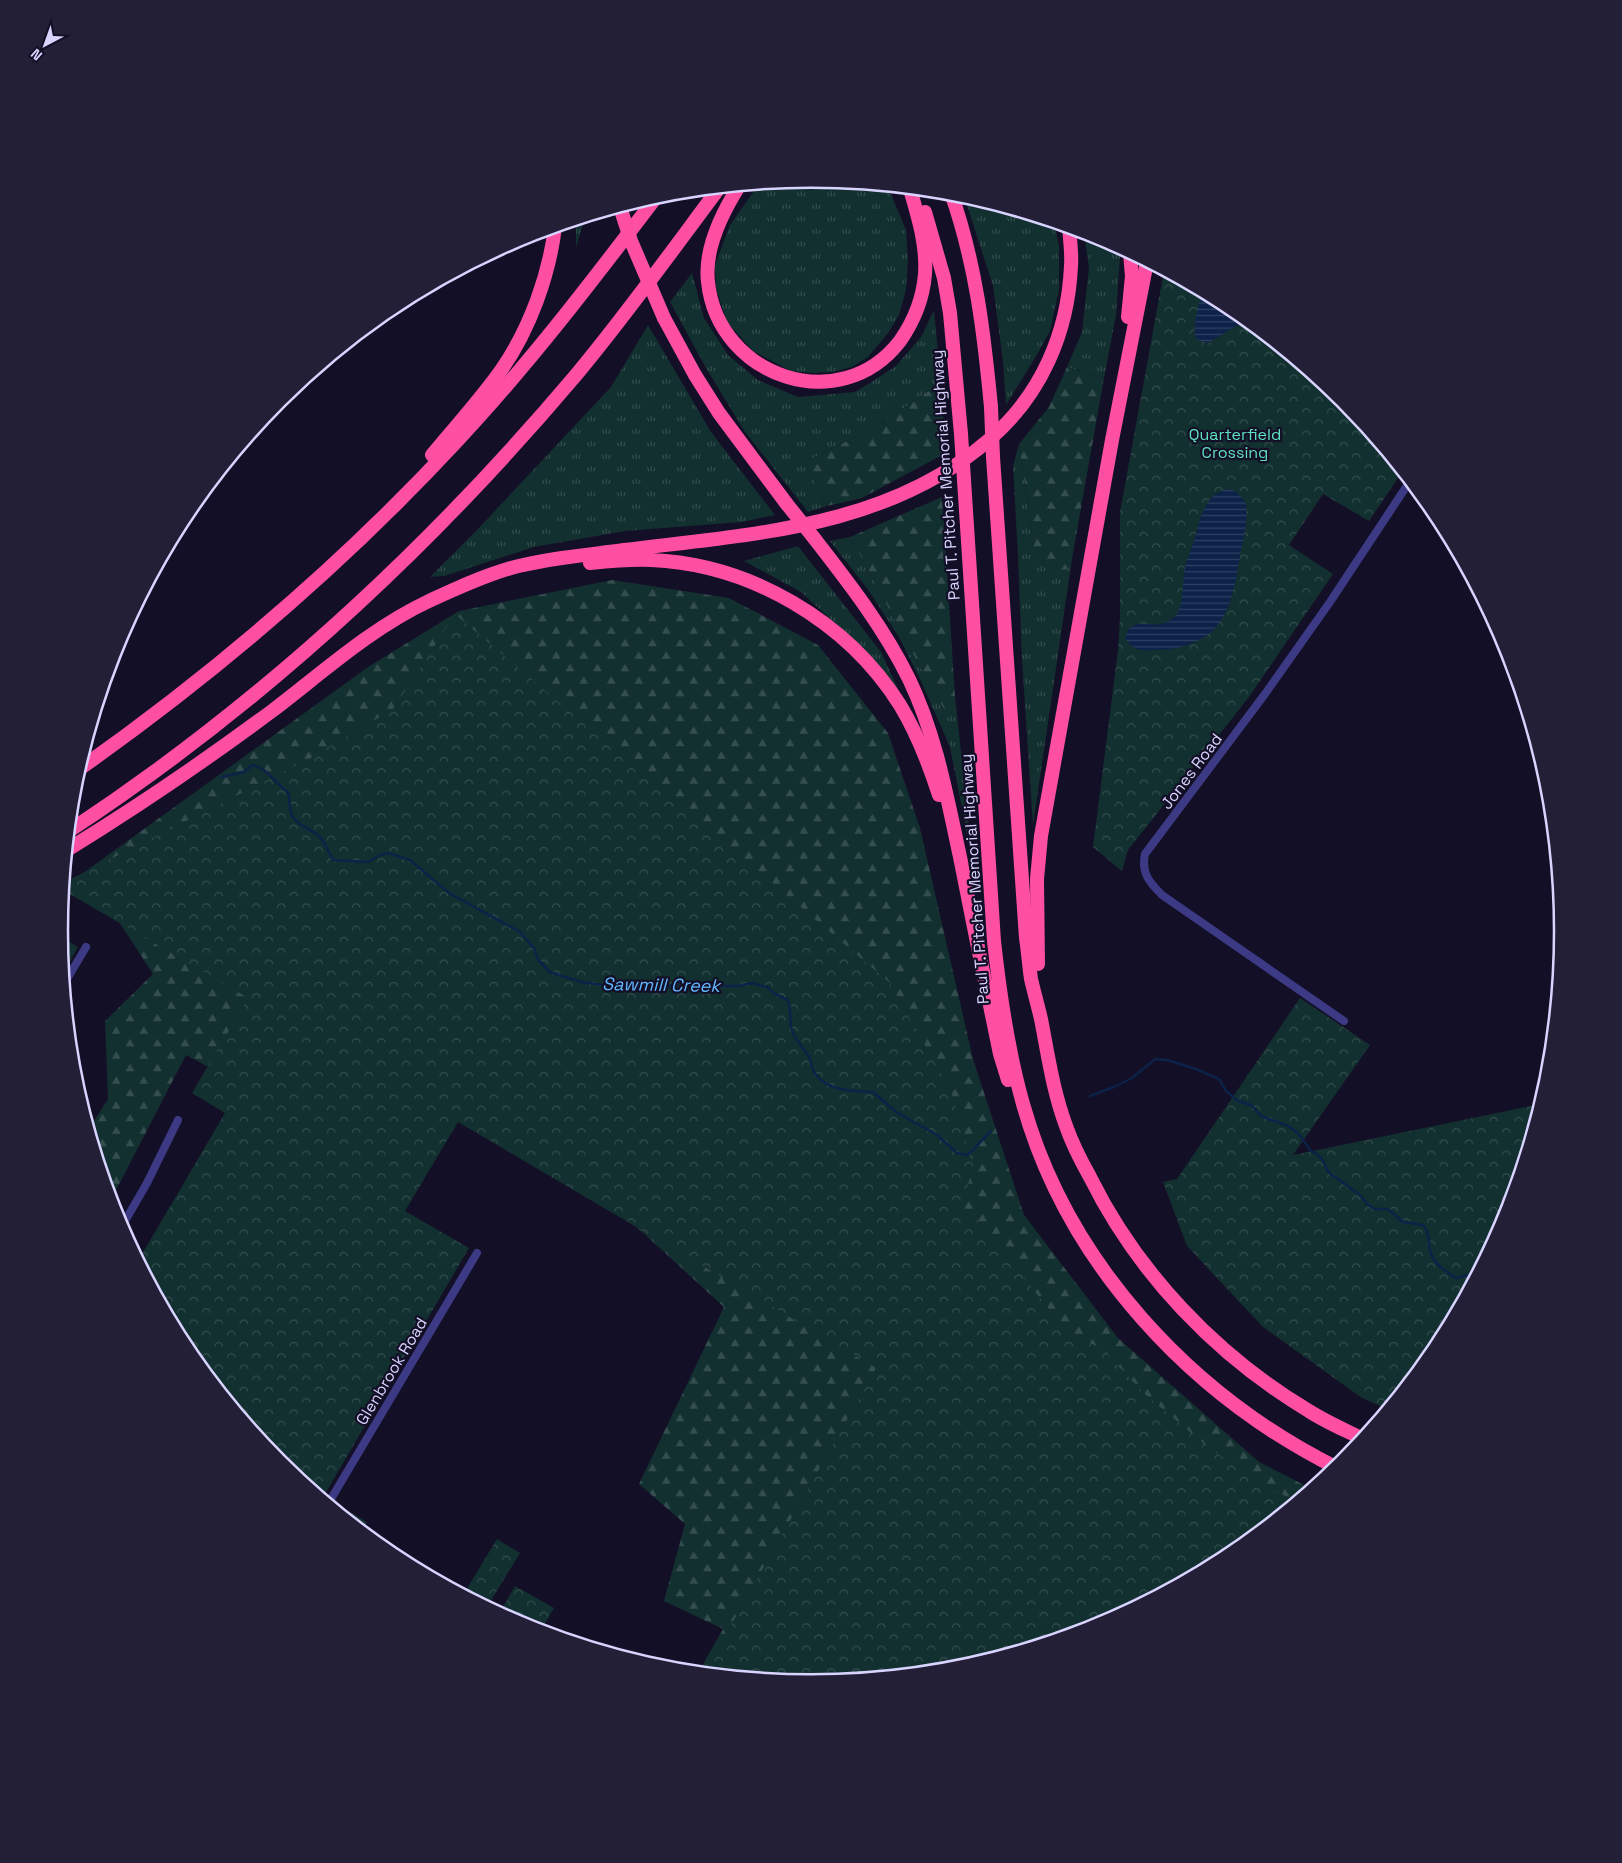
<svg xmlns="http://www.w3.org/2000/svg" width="1622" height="1863" font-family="'Space Grotesk',sans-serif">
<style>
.grass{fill:url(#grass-tufts)}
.forest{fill:url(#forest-firs)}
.park{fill:url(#park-crowns)}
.water{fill:url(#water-rules)}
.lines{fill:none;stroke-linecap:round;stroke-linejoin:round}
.stream{stroke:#0c2248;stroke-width:2.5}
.minor{stroke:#3d3a85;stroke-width:8}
.motorway{stroke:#ff4fa3;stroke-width:14}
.motorway-bridge{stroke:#ff4fa3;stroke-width:14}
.labels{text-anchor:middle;stroke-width:4.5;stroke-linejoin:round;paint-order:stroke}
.park-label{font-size:16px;fill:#5fe0c0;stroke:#130f26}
.street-label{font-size:16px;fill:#d9d4ff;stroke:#130f26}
.water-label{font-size:18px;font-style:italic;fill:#62b6ff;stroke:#130f26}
.rim{fill:none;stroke:#d9d4ff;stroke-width:2.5}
</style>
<defs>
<pattern id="grass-tufts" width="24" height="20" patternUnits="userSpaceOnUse" patternTransform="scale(1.25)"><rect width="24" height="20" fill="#12302f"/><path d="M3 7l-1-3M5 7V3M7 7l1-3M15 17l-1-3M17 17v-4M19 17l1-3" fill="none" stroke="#344d4e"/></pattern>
<pattern id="forest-firs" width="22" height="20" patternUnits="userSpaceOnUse" patternTransform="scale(1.25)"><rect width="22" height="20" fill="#12302f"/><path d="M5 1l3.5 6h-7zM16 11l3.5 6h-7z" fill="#344d4e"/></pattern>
<pattern id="park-crowns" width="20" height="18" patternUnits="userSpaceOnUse" patternTransform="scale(1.25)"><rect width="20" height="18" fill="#12302f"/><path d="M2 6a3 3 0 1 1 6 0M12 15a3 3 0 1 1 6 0" fill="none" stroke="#344d4e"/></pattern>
<pattern id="water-rules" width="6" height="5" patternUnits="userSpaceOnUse" patternTransform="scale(1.25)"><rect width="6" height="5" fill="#0c2248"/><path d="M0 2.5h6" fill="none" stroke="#2f4163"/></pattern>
</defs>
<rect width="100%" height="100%" fill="#130f26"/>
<g class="grass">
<path d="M811,179l77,8 18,43 2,31 -2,29 -7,25 -11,18 -20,24 -16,10 -19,5 -20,1 -22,-2 -38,-20 -26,-29 -11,-34 -1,-23 15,-40 29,-41z"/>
<path d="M964,196l90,27 5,23v44l-9,41 -15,27 -29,47 -3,-44 -10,-75z"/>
<path d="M585,218l-9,29v-26z"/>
<path d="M1084,232l15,5 19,10 2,9 -4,59 -12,63 -37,-11 15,-35 7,-64z"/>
<path d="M692,273l12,45 24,37 30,25 40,17 57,-5 15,-9 26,-17 25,-29 13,-27 7,73 -66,44 -70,35 22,44 -19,6 -63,-80 -39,-64 -36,-66z"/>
<path d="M648,325l63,107 64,83 -33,7 -117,9 -91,16 -90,29 -14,1 46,-46 135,-144z"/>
<path d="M1019,444l15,103 33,22 5,-10 -39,266 -11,-165 -4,-104 -5,-90z"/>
<path d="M850,537c32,57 61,115 94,172l11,-13 18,168 -23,-117 -30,-68 -20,-40 -31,-48 -39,-50z"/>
<path d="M798,546l83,106 19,41 -28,-36 -71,-65 -57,-31z"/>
</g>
<g class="forest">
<path d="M1067,367l37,11 -32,181 -4,10 -15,2 -19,-24 -15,-103 30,-37z"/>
<path d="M941,383l5,70 -84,45 -35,8 -22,-44 70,-35z"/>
<path d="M942,497l13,199 -11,13c-33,-57 -62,-115 -94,-172z"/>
<path d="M612,580l117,18 89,47 70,88 32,95 53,231 51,156 94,123 141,124 53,27 -83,68 -484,120 -47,-4 25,-44 -59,-28 21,-77 -46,-40 85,-177 -156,-143 -111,-59 -166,6 -105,-56 -71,137 -5,7 -21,-70 19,-30 -3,-78 48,-47 -67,-103 282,-204 91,-56z"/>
</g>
<g class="park">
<path d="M1164,271l65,35 114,94 59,72 -33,49 -46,-27 -34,51 44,29 -84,123 -121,153 -6,21 -29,-24 25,-197 2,-33v-105z"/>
<path d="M455,614l434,368 62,109 22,74 -14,55 17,-3 87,110 40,23 43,45 62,52 41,29 47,26 -67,55 -130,70 -142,42 -146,15 -107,-11 172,-305 -418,-246 -53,89 64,37 -147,251 -43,-36 -94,-114 -47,-88 87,-148 -33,-20 56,-95 -185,-108v-7l246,-124 84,-50z"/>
<path d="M59,936l19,11 -15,26z"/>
<path d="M1300,998l70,47 -77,110 248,-51 -35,116 -70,130 -49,59 -25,-11 -99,-71 -76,-81 -24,-64 14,-3z"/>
<path d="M335,1503l32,19 -6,9 -28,-23z"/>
<path d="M497,1539l23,14 -33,54 -24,-12z"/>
<path d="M515,1586l39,22 -14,24 -17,-6 -24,-12z"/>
</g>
<g class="water">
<path d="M1202,292l27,14 17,14 -38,23 -11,-3c-6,-12 2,-35 5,-48z"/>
<path d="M1231,489c6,4 13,8 15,16 2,15 -2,31 -5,45 -5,27 -7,58 -27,79 -13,14 -37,21 -56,21 -16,0 -23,3 -33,-12 6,-25 29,-6 45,-18 3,-2 6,-4 8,-8 6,-14 4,-30 7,-45 2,-9 6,-17 9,-26 6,-21 10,-50 37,-52z"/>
</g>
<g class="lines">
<g class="stream">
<path d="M222,777l22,-5 8,-7c16,3 22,18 36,27 2,7 1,17 4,23 4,10 19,14 27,21 6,6 10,17 14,24l35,2 12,-7 8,-2 22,7 39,33 71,39 14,16 4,12 12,12 11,4 21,6 20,3h16l12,-4 32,7 20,-6 14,2 15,-2 13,4h15l13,-3 15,4 8,7 13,6c3,10 2,18 3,27 3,12 12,20 18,30 2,5 3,13 7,18 14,17 38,16 57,17l23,20 41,23 20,18 10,2c9,-7 16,-16 24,-24"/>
<path d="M1090,1096l24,-9 18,-9 23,-19 12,1 29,9 23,10 7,12 12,10 13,4 10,11 27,10 10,7 13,18 7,4 6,7 4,10 32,23 7,9 7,5h14l15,13 20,3c9,11 3,20 9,31 4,10 16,16 24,22l21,-5"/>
</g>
<g class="minor">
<path d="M64,984l22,-37"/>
<path d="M1344,1021l-182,-126c-13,-13 -21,-22 -17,-41l120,-160 65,-92 80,-121"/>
<path d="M121,1228l26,-45 31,-63"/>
<path d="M328,1504l149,-251"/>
</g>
<g class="motorway">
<path d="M739,186c-17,27 -35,63 -31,96 10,95 132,137 192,59 14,-20 23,-42 25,-67 2,-29 -7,-58 -15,-85"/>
<path d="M951,193c25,71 33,140 40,214"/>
<path d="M925,212l19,66 6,35 11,121"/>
<path d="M1128,317l4,-41 -2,-23"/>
<path d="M664,318l31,57 24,38 67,90"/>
<path d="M432,455c23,-28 49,-56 70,-86 28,-41 47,-93 53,-142"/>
<path d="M993,457l33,481c2,13 3,27 5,41 3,13 7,27 10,40 7,36 12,72 25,107 6,17 15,35 24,51 48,97 127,179 219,234 17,11 36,19 54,28"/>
<path d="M964,480l30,461c6,55 14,110 29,163 45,160 168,291 314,364"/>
<path d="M814,538c35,45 70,90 95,141 27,56 38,118 51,178 13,66 26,131 40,197l8,26"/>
<path d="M590,563c20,-2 41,-4 61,-3 99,4 196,61 249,145 17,28 29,59 39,90"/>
<path d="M78,770c136,-96 265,-206 379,-329 72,-77 136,-161 200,-245"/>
<path d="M69,831c190,-125 360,-282 507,-456 50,-60 96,-124 143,-187"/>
<path d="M67,850c70,-43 139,-90 205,-139 50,-38 99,-83 157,-110 26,-12 54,-25 82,-33 37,-10 76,-13 113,-18 128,-16 264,-22 366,-111 51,-44 78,-106 81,-173 1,-13 -1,-26 -2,-39"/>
<path d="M1038,964l-1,-85 4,-43 71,-396 35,-178"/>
</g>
<g class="motorway-bridge">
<path d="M620,207l11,34 33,77"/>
<path d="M991,407l2,50"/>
<path d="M961,434l3,46"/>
<path d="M786,503l28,35"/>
</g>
</g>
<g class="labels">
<g class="park-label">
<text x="1235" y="440">Quarterfield<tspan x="1235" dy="18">Crossing</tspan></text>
</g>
<g class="street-label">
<text transform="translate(945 475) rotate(-94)" y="6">Paul T. Pitcher Memorial Highway</text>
<text transform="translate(1191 771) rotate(-53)" y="6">Jones Road</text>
<text transform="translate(974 879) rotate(-94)" y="6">Paul T. Pitcher Memorial Highway</text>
<text transform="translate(391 1371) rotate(-59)" y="6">Glenbrook Road</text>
</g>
<g class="water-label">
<text transform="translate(661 985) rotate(1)" y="6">Sawmill Creek</text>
</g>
</g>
<path d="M0 0H1622V1863H0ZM68 931a743 743 0 1 1 1486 0a743 743 0 1 1-1486 0Z" fill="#231f37" fill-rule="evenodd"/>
<path class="rim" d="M68 931a743 743 0 1 1 1486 0a743 743 0 1 1-1486 0Z"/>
<g transform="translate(45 45) rotate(221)" stroke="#130f26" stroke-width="4" paint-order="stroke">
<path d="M0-4L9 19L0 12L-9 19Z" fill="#d9d4ff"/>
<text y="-8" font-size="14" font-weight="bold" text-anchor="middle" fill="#d9d4ff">N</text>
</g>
</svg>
